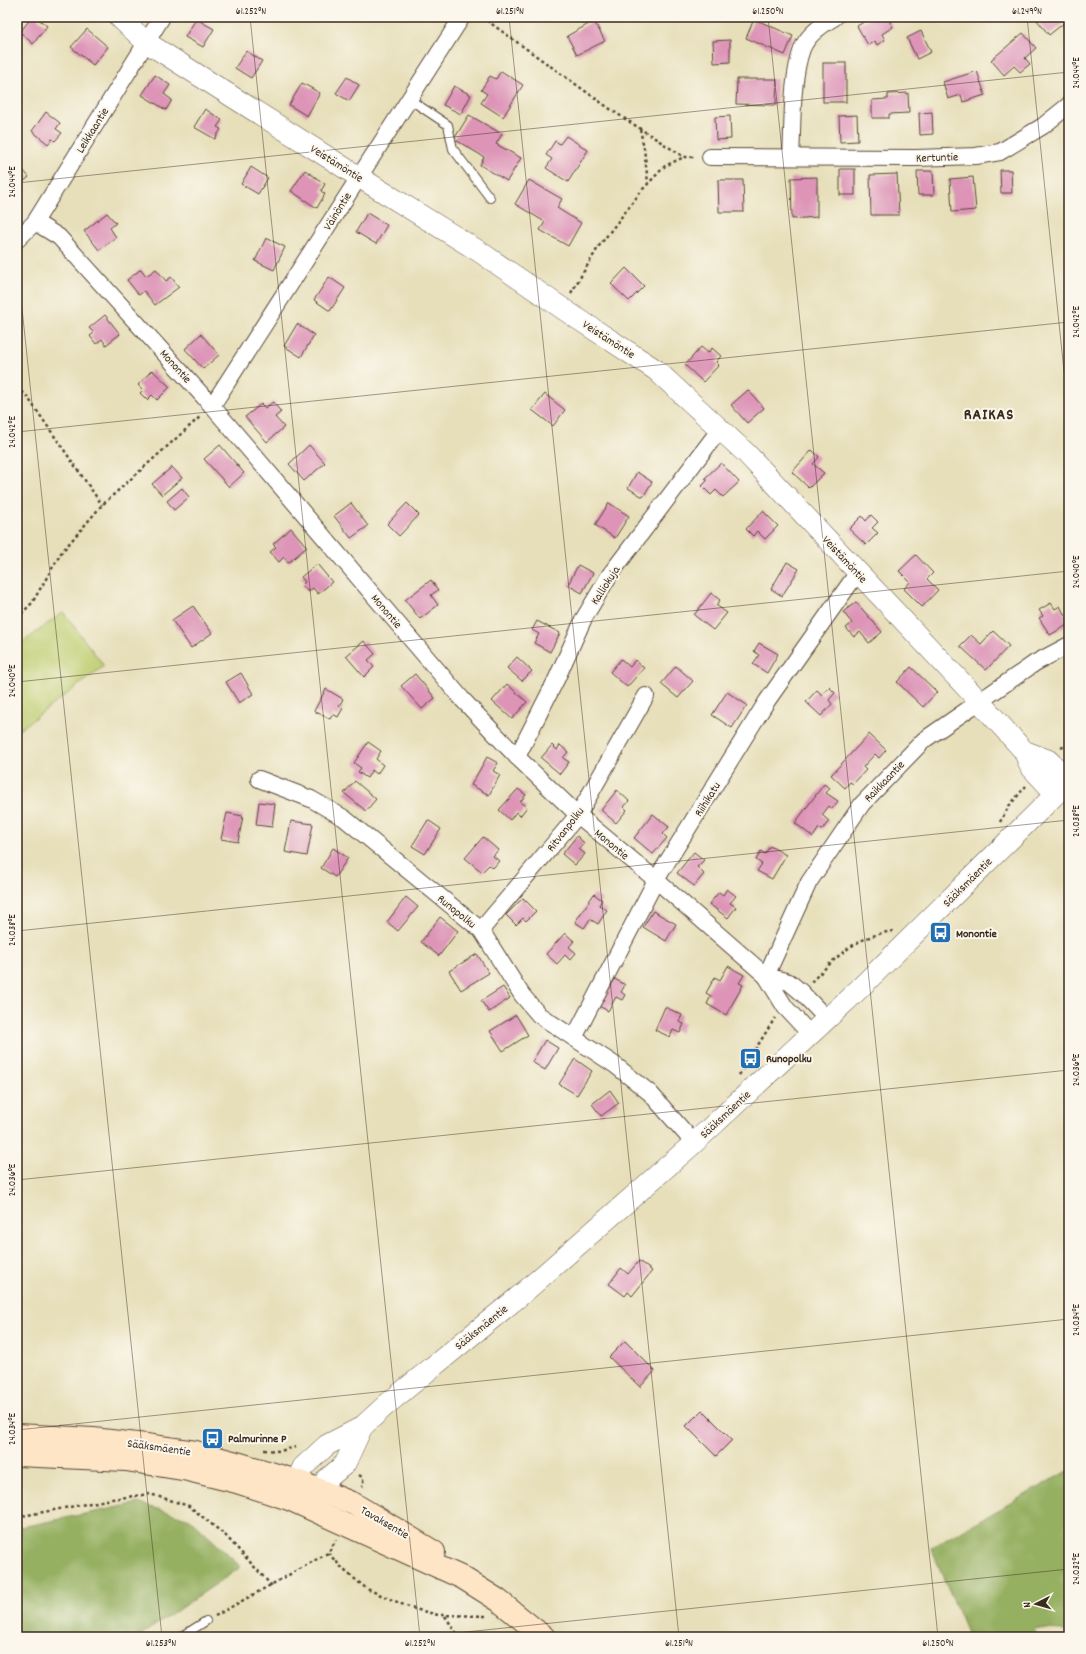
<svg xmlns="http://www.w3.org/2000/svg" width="1086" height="1654" font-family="Dekko,sans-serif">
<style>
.green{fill:#becd70;stroke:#7c7c47}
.forest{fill:#96b062;stroke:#686d40}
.building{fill:#dd94b7}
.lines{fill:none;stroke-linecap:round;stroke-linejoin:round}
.service-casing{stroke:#554535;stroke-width:10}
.minor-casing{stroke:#554535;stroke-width:18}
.tertiary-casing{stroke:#554535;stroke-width:22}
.secondary-casing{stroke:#554535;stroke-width:24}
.path{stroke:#554535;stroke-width:2.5;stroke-dasharray:3 3;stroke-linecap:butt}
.service{stroke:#fff;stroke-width:8}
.minor{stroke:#fff;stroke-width:16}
.tertiary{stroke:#fff;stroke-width:21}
.secondary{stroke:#fde5c5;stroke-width:22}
.ticks{fill:none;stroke:#3b2a1e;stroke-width:1;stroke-opacity:0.45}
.labels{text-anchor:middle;stroke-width:4;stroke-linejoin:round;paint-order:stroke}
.street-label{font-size:12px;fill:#3b2a1e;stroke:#fbf7ec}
.poi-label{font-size:12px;font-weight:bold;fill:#3b2a1e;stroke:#fbf7ec;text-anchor:start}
.district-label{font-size:16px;font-weight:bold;letter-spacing:1px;fill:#3b2a1e;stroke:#fbf7ec}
.neatline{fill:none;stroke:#3b2a1e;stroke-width:1.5}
.ticks-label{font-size:10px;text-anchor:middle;fill:#3b2a1e}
</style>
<rect width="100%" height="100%" fill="#fbf7ec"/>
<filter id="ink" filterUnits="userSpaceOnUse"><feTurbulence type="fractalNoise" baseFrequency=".025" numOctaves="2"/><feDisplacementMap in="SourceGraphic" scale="8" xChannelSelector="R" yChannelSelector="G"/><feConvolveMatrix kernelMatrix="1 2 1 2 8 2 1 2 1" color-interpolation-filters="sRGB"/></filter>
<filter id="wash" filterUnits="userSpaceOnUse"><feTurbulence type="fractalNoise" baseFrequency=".012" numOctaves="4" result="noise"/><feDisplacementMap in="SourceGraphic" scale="16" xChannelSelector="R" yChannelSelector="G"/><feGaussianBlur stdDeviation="0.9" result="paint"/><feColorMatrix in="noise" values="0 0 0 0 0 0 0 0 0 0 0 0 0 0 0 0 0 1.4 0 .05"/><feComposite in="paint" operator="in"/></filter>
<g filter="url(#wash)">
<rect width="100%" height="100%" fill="#e7dfba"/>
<path class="green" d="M63,612l41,54 -85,64 -2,-2v-81z"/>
<g class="forest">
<path d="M1069,1470v113h-3l3,6v45l-7,-4 -28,-2 3,9h-68l-38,-89z"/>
<path d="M138,1503l52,16 51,48 -103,70h-121v-109z"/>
</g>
<g id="blocks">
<g class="building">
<path d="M32,17h4l11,9 -14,18 -13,-12z"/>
<path d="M872,17h15l6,10 -11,7 3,6 -8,5 -2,-4 -7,4 -11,-19z"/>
<path d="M1041,17h28v2l-20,16 -12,-15z"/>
<path d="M196,19l18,10 -11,18 -18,-10z"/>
<path d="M754,19l39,17 -8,19 -39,-17z"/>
<path d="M594,21l11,20 -28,14 -10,-19z"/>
<path d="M87,29l21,18 -15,18 -22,-18z"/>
<path d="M921,31l10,21 -14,7 -10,-21z"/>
<path d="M1023,33l13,15 -11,10 5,6 -10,8 -6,-6 -10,9 -13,-15z"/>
<path d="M730,40v22l-16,1 -1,-22z"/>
<path d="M246,51l16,10 -11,17 -16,-10z"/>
<rect x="823" y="63" width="23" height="39"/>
<path d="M501,71l22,14 -20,32 -22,-14 6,-9 -6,-4 9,-14 6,3z"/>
<path d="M977,71l8,24 -22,7 -2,-7 -13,4 -5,-17z"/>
<path d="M155,75l15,10 -6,9 8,6 -6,10 -24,-15z"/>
<path d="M347,77l12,8 -10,16 -13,-8z"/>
<path d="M737,79h40l-1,26 -40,-1z"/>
<path d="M302,83l18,10 -13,23 -18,-11z"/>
<path d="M454,86l17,9 -10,19 -18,-9z"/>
<path d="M908,93l1,20 -20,1v4h-17v-18l16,-1v-5z"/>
<path d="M205,109l17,11 -5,7 4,2 -6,10 -21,-12z"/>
<path d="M46,112l14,11 -4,6 6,4 -7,8 -3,-2 -4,5 -16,-13z"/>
<path d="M932,112l1,22 -13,1 -1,-22z"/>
<path d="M469,115l33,19 -6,10 25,14 -14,23 -27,-16 4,-8 -30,-18z"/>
<path d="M857,115l1,26 -18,1 -1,-26z"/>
<path d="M730,116l1,23 -15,1 -1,-23z"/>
<path d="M566,136l22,14 -20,32 -22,-14 6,-9 -6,-4 9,-14 5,3z"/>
<path d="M17,163l12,14 -12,10z"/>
<path d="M251,167l17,11 -10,16 -17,-10z"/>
<rect x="840" y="169" width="15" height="26"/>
<path d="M305,170l20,14 -4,7 4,3 -8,14 -26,-17z"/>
<path d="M1000,170h11l1,23h-11z"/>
<path d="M917,171h16l1,24h-16z"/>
<path d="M897,174l2,41h-28l-1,-40z"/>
<path d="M817,177v40l-25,2 -1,-41z"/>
<path d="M973,177l3,33 -24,2 -2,-33z"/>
<path d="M529,180l33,19 -5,9 24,15 -13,23 -28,-16 5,-8 -30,-18z"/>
<path d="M718,180h25l1,32h-25z"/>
<path d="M107,213l9,10 -6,5 6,9 -17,13 -15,-19z"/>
<path d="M367,213l20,12 -11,19 -20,-12z"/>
<path d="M266,238l19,9 -11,23 -19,-9z"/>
<path d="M626,268l18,18 -15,15 -18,-17z"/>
<path d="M141,269l5,7 10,-7 10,12 5,-4 8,10 -24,18 -11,-14 -5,4 -12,-15z"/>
<path d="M329,277l16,11 -15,23 -16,-11z"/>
<path d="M105,315l15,19 -14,11 -4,-6 -6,5 -6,-8 4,-3 -5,-5z"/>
<path d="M297,324l17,11 -13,22 -17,-11z"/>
<path d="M201,334l18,21 -16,14 -18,-20z"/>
<path d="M701,347l7,6 4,-5 9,8 -5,6 3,3 -16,17 -18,-17z"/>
<path d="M152,370l18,17 -13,13 -5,-5 -5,5 -7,-7 3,-3 -5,-5z"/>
<path d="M748,390l16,18 -17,15 -16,-18z"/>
<path d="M545,394l20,16 -12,16 -21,-16z"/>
<path d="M273,402l8,10 -6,5 9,10 -17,15 -22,-25 16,-13 4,4z"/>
<path d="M220,445l24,28 -15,14 -25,-28z"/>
<path d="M309,445l16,18 -21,18 -15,-17z"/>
<path d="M812,450l7,7 -6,7 11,9 -15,15 -17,-16z"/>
<path d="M721,463l18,19 -16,15 -7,-7 -5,5 -9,-9 5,-5 -2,-3z"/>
<path d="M172,467l10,11 -20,17 -10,-11z"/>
<path d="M637,472l15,10 -9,15 -15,-9z"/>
<path d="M182,488l7,9 -15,13 -7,-9z"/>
<path d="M351,503l17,23 -17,12 -17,-22z"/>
<path d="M407,503l12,12 -20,21 -12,-12z"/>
<path d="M609,503l20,13 -14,22 -20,-13z"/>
<path d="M763,511l15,15 -13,13 -8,-8 -4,5 -7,-7z"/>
<path d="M871,515l7,7 -6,6 6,5 -12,12 -17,-16 13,-13 4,5z"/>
<path d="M291,528l16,19 -19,16 -4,-6 -5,5 -9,-10 6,-5 -3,-3z"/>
<path d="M916,555l17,18 -6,6 11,11 -16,17 -18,-18 6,-7 -11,-11z"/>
<path d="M787,562l12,7 -17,27 -11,-7z"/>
<path d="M317,564l15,18 -14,12 -5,-6 -5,4 -6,-7 3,-3 -4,-5z"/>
<path d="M578,565l15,8 -11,20 -14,-8z"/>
<path d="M431,580l7,10 -7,5 7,10 -18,14 -15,-19z"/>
<path d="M711,593l9,7 -4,5 11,8 -14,17 -19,-15z"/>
<path d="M856,602l26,30 -13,11 -9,-11 -6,5 -8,-9 6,-5 -9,-11z"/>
<path d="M1051,603l4,6 5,-3 9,18 -19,11 -11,-17 4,-2 -4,-6z"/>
<path d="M193,606l19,27 -21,15 -19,-28z"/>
<path d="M537,621l23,12 -10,19 -16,-9 5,-9 -7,-4z"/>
<path d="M993,631l16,15 -23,24 -26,-24 11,-11 10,9z"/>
<path d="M364,641l11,13 -7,6 6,7 -10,10 -18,-21z"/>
<path d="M759,643l19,11 -11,19 -14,-9 6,-9 -5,-4z"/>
<path d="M517,657l15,14 -10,10 -15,-13z"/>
<path d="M621,659l9,8 5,-7 9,8 -17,19 -17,-15z"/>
<path d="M676,666l17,15 -15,17 -17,-14z"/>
<path d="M911,667l26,25 -14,15 -26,-25z"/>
<path d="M241,673l12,21 -14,9 -13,-21z"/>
<path d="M415,674l20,24 -13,11 -21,-23z"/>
<path d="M507,684l20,18 -15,17 -20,-18z"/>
<path d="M829,687l6,6 -6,7 3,4 -11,12 -15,-14 11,-12 5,5z"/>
<path d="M326,689l17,10 -4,7 4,2 -5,9 -5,-3 -3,5 -16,-8z"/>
<path d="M727,692l20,13 -15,23 -20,-13z"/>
<path d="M869,734l17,16 -7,8 -4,-4 -12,13 3,3 -13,14 -3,-2 -5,6 -14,-13z"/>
<path d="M368,742l13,9 -5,8 7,6 -6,9 -5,-4 -5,8 -9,-6 3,-4 -7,-5z"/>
<path d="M552,745l5,5 3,-5 8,7 -5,6 6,4 -9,12 -19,-16z"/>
<path d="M487,757l11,6 -5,8 7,4 -11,20 -18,-10z"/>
<path d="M355,781l21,18 -10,12 -22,-18z"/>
<path d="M824,784l6,4 -4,5 12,8 -6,8 -3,-3 -7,9 7,6 -7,9 -3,-2 -6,9 -18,-14z"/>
<path d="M518,789l8,6 -6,7 7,5 -7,9 -4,-4 -6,8 -11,-10z"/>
<path d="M617,790l12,11 -5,6 3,3 -11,13 -15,-13z"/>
<path d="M259,802l16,2 -3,23 -16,-2z"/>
<path d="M227,813l16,3 -5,26 -17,-3z"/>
<path d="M653,814l16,13 -6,7 4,4 -14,16 -19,-16z"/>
<path d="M428,820l13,9 -16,25 -13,-8z"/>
<path d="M291,821l22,3 -6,32 -22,-4z"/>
<path d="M577,836l7,7 -5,6 6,5 -10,11 -13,-11z"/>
<path d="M483,837l15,13 -5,6 6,5 -6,7 -4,-3 -7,7 -17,-14z"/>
<path d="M770,846l16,9 -14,24 -15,-8 5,-7 -6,-4 5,-9 4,3z"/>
<path d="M333,848l15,10 -13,19 -14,-9z"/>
<path d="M694,852l10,8 -7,7 7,7 -10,12 -17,-13z"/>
<path d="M727,889l9,7 -6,7 6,4 -8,11 -19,-14 10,-12 4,3z"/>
<path d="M594,894l8,6 -3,5 8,5 -9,14 -8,-5 -6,9 -9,-6z"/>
<path d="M406,897l12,10 -20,24 -11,-9z"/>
<path d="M523,898l13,13 -10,10 -3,-3 -7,7 -10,-10z"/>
<path d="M653,911l23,13 -10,17 -23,-14z"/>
<path d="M440,917l18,14 -19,25 -18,-14z"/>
<path d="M565,933l9,8 -5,6 7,6 -6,7 -5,-5 -8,9 -11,-10z"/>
<path d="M477,954l12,19 -28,17 -12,-19z"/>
<path d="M728,966l16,9 -5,8 4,2 -17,30 -19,-11 4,-8 -5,-3 9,-16 5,3z"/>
<path d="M615,979l10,6 -4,7 4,3 -3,5 -6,-3 -8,14 -9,-5z"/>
<path d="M503,987l7,11 -21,14 -8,-11z"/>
<path d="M665,1007l17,8 -3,7 5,2 -4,9 -7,-3 -3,7 -15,-7z"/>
<path d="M516,1015l12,20 -25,16 -13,-20z"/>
<path d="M545,1040l13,8 -13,22 -13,-8z"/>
<path d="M575,1059l17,12 -15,24 -18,-11z"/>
<path d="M610,1090l9,13 -18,13 -9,-12z"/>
<path d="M639,1261l13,10 -20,25 -4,-4 -3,4 -16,-12 12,-16 7,6z"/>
<path d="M625,1341l30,30 -15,16 -31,-30z"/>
<path d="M702,1410l30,30 -16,16 -30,-30z"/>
</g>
</g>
</g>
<g filter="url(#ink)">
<use href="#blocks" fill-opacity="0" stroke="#554535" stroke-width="1"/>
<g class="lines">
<defs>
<g id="service">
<path d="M409,99l39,26 5,24 37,49"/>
<path d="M181,1637l25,-16"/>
</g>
<g id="minor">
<path d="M710,157l206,1 60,-2 24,-4 43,-26 26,-21"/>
<path d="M791,157c2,-32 0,-78 11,-108 5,-14 21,-25 33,-32"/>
<path d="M35,222l24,15 153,169 250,293 55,58 61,58 78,65 110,96 19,31 26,28"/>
<path d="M17,240l18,-18 127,-205"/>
<path d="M212,406l250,-389"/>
<path d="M517,757l39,-77 28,-62 25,-42 111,-147"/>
<path d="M259,779l52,20 33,19 137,112 41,65 17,20 76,50 35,28 44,50"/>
<path d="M481,930l97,-115 68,-119"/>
<path d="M766,976l43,-94 53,-78 62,-64 111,-77 34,-18"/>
<path d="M766,976l23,6 12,10 26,27"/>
<path d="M574,1038l82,-158 111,-179 91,-129"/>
</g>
<g id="tertiary">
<path d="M119,17l27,25 213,135 121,75 95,65 81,53 91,84 232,247 45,50 6,15 26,28"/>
<path d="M1024,751l24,9 21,20"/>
<path d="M289,1498l14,-31 24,-22 35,-18 24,-22 136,-111 172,-151 164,-153 211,-209"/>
<path d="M313,1507l7,-17 7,-11 18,-15 17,-37"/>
</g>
<g id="secondary">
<path d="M17,1435l76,4 53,6 50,7 41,11 60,18 57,23 80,48"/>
<path d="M17,1455l109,5 62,10 49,12 52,17 174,79 35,22 46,37"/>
</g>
</defs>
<use href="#service" class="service-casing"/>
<use href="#minor" class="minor-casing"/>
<use href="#tertiary" class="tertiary-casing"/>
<use href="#secondary" class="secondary-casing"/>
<g class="path">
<path d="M482,17l131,94 71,46"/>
<path d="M640,129l4,19 4,35"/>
<path d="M571,293l28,-47 44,-57 22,-23 19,-9h12"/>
<path d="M17,388l9,7 76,110"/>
<path d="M17,618l15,-15 29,-50 41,-48 99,-89"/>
<path d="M1061,748l8,-4"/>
<path d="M1000,822l9,-16 17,-20"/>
<path d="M811,982c27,-26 43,-45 82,-51"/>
<path d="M739,1075l36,-57"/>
<path d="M264,1450l16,1 16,-4"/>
<path d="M359,1475c5,3 5,7 3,12"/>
<path d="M17,1517l95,-18 38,-5 39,12 36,29 47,51"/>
<path d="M328,1553l17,18 22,18 44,19 27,7 49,1"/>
<path d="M215,1616l113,-63 8,-13"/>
<path d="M445,1616l14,21"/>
</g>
<use href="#service" class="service"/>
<use href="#minor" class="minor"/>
<use href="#tertiary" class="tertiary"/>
<use href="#secondary" class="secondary"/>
</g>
</g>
<path class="ticks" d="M250,17l170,1620M509,17l170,1620M768,17l170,1620M1027,17l42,402M17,183l1052,-111M17,261l145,1376M17,432l1052,-110M17,682l1052,-111M17,931l1052,-111M17,1180l1052,-110M17,1430l1052,-111M418,1637l651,-68"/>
<defs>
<symbol id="bus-square" viewBox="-11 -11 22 22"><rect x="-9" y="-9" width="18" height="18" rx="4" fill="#1f6fb2" stroke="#fbf7ec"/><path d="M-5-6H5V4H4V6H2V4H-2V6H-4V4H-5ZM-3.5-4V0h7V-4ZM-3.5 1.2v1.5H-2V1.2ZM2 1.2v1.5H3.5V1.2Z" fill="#fff"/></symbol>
</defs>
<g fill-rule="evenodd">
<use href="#bus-square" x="928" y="920" width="25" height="25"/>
<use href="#bus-square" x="738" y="1046" width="25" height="25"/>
<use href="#bus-square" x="200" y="1426" width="25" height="25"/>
</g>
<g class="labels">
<g class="street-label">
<text transform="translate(92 130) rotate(-58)" y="4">Leikkaantie</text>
<text transform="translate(937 157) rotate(-2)" y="4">Kertuntie</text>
<text transform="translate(337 163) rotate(32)" y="4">Veistämöntie</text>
<text transform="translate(337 211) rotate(-58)" y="4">Väinöntie</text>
<text transform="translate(609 339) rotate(33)" y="4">Veistämöntie</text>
<text transform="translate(176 366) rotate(48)" y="4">Monontie</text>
<text transform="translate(845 559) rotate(47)" y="4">Veistämöntie</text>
<text transform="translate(605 585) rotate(-57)" y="4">Kalliokuja</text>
<text transform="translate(387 611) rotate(50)" y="4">Monontie</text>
<text transform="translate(884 781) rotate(-46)" y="4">Raikkaantie</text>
<text transform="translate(707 799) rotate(-58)" y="4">Riihikatu</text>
<text transform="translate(565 829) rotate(-52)" y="4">Ritvanpolku</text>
<text transform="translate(612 844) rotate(40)" y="4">Monontie</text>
<text transform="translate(967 882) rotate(-45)" y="4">Sääksmäentie</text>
<text transform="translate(457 911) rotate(39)" y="4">Runopolku</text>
<text transform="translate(725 1114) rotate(-43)" y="4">Sääksmäentie</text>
<text transform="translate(481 1327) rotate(-39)" y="4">Sääksmäentie</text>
<text transform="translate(159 1447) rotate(8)" y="4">Sääksmäentie</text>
<text transform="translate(385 1522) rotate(30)" y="4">Tavaksentie</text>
</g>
<g class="poi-label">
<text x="956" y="937">Monontie</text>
<text x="766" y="1062">Runopolku</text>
<text x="228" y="1442">Palmurinne P</text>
</g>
<g class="district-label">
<text x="989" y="419">RAIKAS</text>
</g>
</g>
<rect width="1086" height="1654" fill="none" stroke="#fbf7ec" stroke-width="44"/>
<g transform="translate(1036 1604) rotate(264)" stroke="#fbf7ec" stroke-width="3" paint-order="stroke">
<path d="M0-3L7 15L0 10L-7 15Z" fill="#3b2a1e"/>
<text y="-6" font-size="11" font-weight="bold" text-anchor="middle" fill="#3b2a1e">N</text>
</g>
<rect x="22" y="22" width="1042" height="1610" class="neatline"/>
<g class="ticks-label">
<text x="251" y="14">61.252°N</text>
<text x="510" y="14">61.251°N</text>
<text x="768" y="14">61.250°N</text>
<text x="1027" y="14">61.249°N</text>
<text transform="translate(1075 73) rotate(-90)" y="4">24.044°E</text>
<text transform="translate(11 182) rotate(-90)" y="4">24.044°E</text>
<text transform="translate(1075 322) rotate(-90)" y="4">24.042°E</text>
<text transform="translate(11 432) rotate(-90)" y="4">24.042°E</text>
<text transform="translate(1075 572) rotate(-90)" y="4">24.040°E</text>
<text transform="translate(11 681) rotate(-90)" y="4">24.040°E</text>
<text transform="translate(1075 821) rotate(-90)" y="4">24.038°E</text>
<text transform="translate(11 930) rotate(-90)" y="4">24.038°E</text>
<text transform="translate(1075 1070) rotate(-90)" y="4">24.036°E</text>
<text transform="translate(11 1180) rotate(-90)" y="4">24.036°E</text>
<text transform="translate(1075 1320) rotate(-90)" y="4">24.034°E</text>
<text transform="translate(11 1429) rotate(-90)" y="4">24.034°E</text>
<text transform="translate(1075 1569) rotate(-90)" y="4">24.032°E</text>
<text x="161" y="1646">61.253°N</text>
<text x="420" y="1646">61.252°N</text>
<text x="679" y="1646">61.251°N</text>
<text x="938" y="1646">61.250°N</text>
</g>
</svg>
